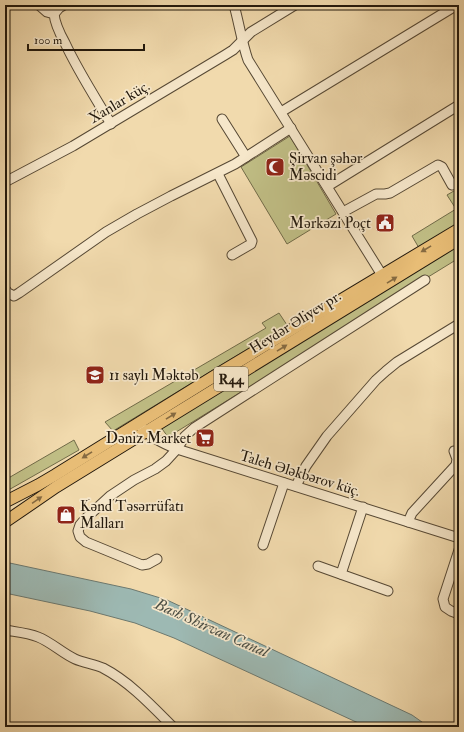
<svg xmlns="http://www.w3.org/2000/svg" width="464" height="732" font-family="'IM FELL Double Pica',serif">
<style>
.green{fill:#c0be85;stroke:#716b48}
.water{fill:#9db9b3;stroke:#6c7970}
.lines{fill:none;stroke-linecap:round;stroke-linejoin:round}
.minor-casing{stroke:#564834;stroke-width:11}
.major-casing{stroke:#22180c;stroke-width:13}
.minor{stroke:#f6e7ca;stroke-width:9}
.major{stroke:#e8bd76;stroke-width:11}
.oneway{fill:#856a41}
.labels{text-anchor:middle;stroke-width:3.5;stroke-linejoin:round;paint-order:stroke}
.shield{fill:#f6e7ca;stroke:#625645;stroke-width:1}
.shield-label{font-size:14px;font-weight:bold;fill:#22180c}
.street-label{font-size:15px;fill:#22180c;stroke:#f6e7ca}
.poi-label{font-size:15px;fill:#22180c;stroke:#f6e7ca;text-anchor:start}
.water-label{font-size:16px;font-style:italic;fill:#4d5046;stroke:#f6e7ca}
</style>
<rect width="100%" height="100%" fill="#f1daad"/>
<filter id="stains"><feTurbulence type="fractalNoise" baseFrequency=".005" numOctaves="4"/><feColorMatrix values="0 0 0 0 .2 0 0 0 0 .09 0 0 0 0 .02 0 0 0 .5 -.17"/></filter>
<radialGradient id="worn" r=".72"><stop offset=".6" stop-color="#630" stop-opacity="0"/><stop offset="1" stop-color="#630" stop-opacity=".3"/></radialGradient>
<g class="green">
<path d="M290,136l46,78 -49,30 -46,-77z"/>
<path d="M459,188v36l-40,24 -7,-12 44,-27 -9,-14z"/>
<path d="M459,243v15l-291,179 -8,-11z"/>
<path d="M279,313l8,12 -174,106 -8,-9 161,-94 -4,-5z"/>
<path d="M74,440l5,10 -74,42v-12z"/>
</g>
<path class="water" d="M5,562l126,27 36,11 245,115 17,12h-62l-193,-89 -39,-15 -45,-12 -85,-18z"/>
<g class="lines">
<defs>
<g id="minor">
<path d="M39,5l8,7 7,2c1,10 6,20 11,29 13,28 30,54 46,81"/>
<path d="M234,5c5,18 8,38 14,55l134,215"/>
<path d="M54,14l5,-6 5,-3"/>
<path d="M281,112l176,-107"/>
<path d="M222,119l24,38"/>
<path d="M218,174l34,67 -1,3 -19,11"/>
<path d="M5,182l68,-36 152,-91 8,-5 18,-18 44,-27"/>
<path d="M328,186l131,-81"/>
<path d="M343,212l33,-18h9l5,-1 48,-28 4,2 10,18"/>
<path d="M5,289l3,4 6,3 5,-3 87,-61 31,-18 34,-18 64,-32 56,-36"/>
<path d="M142,428c9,10 22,16 35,21l282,89"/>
<path d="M296,486l10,-20 21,-30 49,-56 10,-9 11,-9 62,-38"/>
<path d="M408,522l4,-9 44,-48 1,-6 -3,-8"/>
<path d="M263,545l21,-62"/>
<path d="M459,550l-16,49 2,8 6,4 8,3"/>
<path d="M157,559l-9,5 -6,1 -56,-23 -6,-5 -2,-6 2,-6 5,-6 25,-23 24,-16 21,-11 11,-8 11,-12 8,-13 9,-8 231,-148"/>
<path d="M318,566l70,25"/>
<path d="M341,574l22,-67"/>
<path d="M5,630c11,2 23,3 33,7 13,5 24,16 37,22 9,4 19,5 28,9 27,14 49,38 70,59"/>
</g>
<g id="major">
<path d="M5,502l33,-17 17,-10 166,-103 238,-143"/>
<path d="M5,522l51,-35 403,-248"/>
</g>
</defs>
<use href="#minor" class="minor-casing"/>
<use href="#major" class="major-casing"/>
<use href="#minor" class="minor"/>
<use href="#major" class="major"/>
</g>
<defs><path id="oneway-solid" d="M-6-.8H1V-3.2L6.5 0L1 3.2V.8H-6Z"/></defs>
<g class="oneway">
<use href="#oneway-solid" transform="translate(426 249) rotate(149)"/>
<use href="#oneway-solid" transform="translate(392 280) rotate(-32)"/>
<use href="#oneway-solid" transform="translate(282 348) rotate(-32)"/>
<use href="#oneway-solid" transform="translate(171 416) rotate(-32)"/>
<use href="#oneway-solid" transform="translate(87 455) rotate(148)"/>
<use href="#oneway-solid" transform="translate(37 500) rotate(-34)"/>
</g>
<defs>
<symbol id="mosque-square" viewBox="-11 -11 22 22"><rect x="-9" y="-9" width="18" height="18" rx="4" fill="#8f2418" stroke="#f6e7ca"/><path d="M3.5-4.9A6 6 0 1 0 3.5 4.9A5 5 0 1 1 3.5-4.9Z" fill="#fff"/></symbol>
<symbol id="civic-square" viewBox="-11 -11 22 22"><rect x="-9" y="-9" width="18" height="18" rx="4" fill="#8f2418" stroke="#f6e7ca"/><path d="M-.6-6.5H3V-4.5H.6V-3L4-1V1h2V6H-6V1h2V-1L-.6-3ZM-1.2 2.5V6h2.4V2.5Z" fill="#fff"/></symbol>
<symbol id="school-square" viewBox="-11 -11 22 22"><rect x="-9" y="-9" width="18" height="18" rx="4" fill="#8f2418" stroke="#f6e7ca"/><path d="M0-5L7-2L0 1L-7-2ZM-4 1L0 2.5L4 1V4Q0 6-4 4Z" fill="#fff"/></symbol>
<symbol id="supermarket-square" viewBox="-11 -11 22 22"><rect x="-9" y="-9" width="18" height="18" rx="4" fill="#8f2418" stroke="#f6e7ca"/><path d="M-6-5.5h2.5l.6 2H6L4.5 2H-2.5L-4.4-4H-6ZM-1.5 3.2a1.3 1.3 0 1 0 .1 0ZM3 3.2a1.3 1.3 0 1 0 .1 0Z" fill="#fff"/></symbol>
<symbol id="shop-square" viewBox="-11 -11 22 22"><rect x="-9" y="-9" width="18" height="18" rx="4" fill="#8f2418" stroke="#f6e7ca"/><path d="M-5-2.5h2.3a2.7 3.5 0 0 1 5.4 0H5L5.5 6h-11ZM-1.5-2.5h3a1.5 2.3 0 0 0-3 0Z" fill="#fff"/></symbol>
</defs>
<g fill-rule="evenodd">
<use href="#mosque-square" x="264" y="156" width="22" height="22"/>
<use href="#civic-square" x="374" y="212" width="22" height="22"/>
<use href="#school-square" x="84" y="364" width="22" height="22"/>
<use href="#supermarket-square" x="194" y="427" width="22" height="22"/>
<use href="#shop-square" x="55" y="504" width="22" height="22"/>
</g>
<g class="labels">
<rect class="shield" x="214" y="367" width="34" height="24" rx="3"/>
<g class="shield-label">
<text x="231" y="384">R44</text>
</g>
<g class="street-label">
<text transform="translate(119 102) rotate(-31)" y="5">Xanlar küç.</text>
<text transform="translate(295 322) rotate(-32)" y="5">Heydər Əliyev pr.</text>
<text transform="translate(300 473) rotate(17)" y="5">Taleh Ələkbərov küç.</text>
</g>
<g class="poi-label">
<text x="289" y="163">Şirvan şəhər<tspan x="289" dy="17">Məscidi</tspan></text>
<text x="371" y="228" text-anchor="end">Mərkəzi Poçt</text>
<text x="109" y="380">11 saylı Məktəb</text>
<text x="191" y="443" text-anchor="end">Dəniz Market</text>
<text x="80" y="511">Kənd Təsərrüfatı<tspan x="80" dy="17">Malları</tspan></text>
</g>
<g class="water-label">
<text transform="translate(212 627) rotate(24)" y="6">Bash Shirvan Canal</text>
</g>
</g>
<rect width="464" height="732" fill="none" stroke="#f1daad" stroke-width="20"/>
<rect x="6" y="6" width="452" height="720" fill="none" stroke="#22180c" stroke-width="2"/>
<rect x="10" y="10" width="444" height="712" fill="none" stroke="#22180c"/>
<path d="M28 44v6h116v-6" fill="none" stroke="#22180c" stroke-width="2"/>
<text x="34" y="44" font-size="12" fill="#22180c" stroke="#f6e7ca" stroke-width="3" paint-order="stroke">100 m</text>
<rect width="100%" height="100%" filter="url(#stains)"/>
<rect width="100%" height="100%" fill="url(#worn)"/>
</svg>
